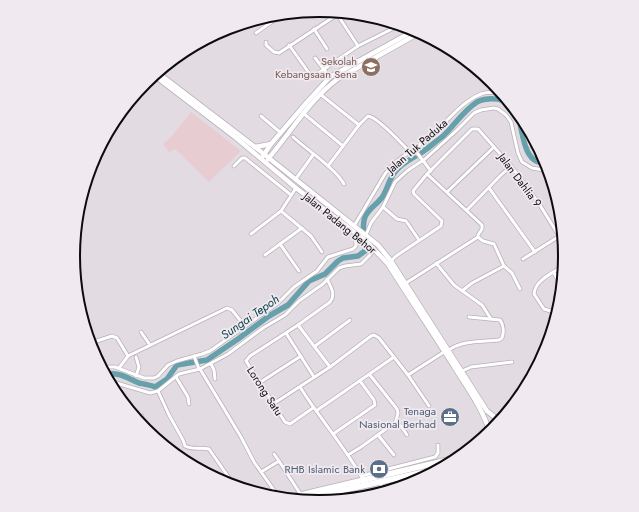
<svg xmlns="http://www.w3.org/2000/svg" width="639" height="512" font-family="Jost,sans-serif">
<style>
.industrial{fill:#e7cdd2}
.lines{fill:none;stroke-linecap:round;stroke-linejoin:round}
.river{stroke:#65a0ab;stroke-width:5.5}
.street-casing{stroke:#b8b1b7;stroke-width:4.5}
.secondary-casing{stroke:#b8b1b7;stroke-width:6}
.highway-casing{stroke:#b8b1b7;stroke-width:7}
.street{stroke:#fff;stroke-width:3}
.secondary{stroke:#fff;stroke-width:4.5}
.highway{stroke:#fff;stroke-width:5.5}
.labels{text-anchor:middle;stroke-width:3.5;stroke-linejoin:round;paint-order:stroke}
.education-label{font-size:11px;fill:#785e54;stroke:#f0e9ef;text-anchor:end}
.street-label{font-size:11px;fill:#0d0b0d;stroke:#f0e9ef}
.service-label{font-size:11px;fill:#4e5e75;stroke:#f0e9ef;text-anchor:end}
.water-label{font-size:12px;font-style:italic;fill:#0b424b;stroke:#f0e9ef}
.rim{fill:none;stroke:#0d0b0d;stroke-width:2}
</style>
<rect width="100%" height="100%" fill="#e3dbe2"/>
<path class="industrial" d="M191,112l50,39 -32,31 -34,-33 -6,3 -6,-8 8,-7z"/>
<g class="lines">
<g class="river">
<path d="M519,120c5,17 5,45 28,43"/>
<path d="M108,374c11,-2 21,5 31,9 5,1 11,2 16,4l12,-8 10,-14 30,-5 31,-21 31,-23 19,-11 21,-24 16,-7 13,-13 5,-3 15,-2 7,-5c0,-11 -4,-24 0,-34 4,-9 13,-13 18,-21 5,-8 6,-17 12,-24 7,-10 21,-15 30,-22 6,-4 11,-9 17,-13 12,-11 21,-26 35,-35 8,-4 25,-5 31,2"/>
</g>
<defs>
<g id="street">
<path d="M337,14l21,32"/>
<path d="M314,29l13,20"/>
<path d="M256,33l21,-15"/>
<path d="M266,42v3l8,7 5,1 59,-39"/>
<path d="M289,45l20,28 2,3h3l44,-30 40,-20"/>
<path d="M315,58l15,19"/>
<path d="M320,94l39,31"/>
<path d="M303,113l40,33"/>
<path d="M261,116l20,17"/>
<path d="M525,130l5,15 10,7"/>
<path d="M293,137c13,12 43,32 51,47"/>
<path d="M414,149l17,22"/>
<path d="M234,166l8,-8h3l46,37"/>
<path d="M328,166l31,-41 9,-9c10,1 34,28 42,36"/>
<path d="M427,174l55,51v4l-4,6v2l5,4 11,3 10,22 8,7 8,16"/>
<path d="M295,180l18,-25"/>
<path d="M489,188l46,64"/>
<path d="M447,192l47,-45"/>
<path d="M383,207l14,12 9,2 13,19"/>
<path d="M467,210l33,-34 11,-10"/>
<path d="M281,211l30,25 11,16"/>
<path d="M354,226l31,-52c10,-15 28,-23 42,-35 18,-14 32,-36 54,-45 7,-3 14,-1 21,1"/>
<path d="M251,234l30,-23 15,-23"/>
<path d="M366,235l5,-12 12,-16 12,-25 12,-11 18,-12 31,-28 18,-18 7,-3 13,-2 4,1 8,6 5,7 7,31 4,9 10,6 17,3"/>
<path d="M280,244l19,27"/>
<path d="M265,255l37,-27"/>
<path d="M523,259l38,-24"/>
<path d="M391,261l5,-5 45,-30 1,-5 -28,-27 -1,-3 14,-17 45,-45h6l33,37 27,36 21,34"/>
<path d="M436,263l18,22 28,20 9,14"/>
<path d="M554,273l5,9"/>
<path d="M406,283l72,-46"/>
<path d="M462,291l10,-8 32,-17"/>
<path d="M555,297l2,3"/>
<path d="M554,312l-10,-3 -10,-15c1,-14 19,-21 29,-28"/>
<path d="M298,325l32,42"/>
<path d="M141,332l9,13"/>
<path d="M286,333l28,44"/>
<path d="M91,343l21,-7 5,2 11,18 -9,12"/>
<path d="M315,346l35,-26"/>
<path d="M449,350c13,-10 34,-8 50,-10l3,-2c2,-5 2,-13 -2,-18l-31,-3"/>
<path d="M128,356l99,-48 5,2 12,15"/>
<path d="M194,356l5,13"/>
<path d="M136,357l3,10 -3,9"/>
<path d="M211,364l3,6 1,9"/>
<path d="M103,367h12l29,11h10l4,-2 10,-11 9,-4 25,-7 8,-3 68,-48 16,-16 23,-16 11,-14 25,-8 3,-3 -1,-13"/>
<path d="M200,369l41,68 13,25 22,31"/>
<path d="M462,371l9,-4 41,-5"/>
<path d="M370,375l27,34 1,4 -3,11"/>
<path d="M408,375l36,-23"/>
<path d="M176,377l12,20 1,7"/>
<path d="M113,382l37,11 8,-2 21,-17 21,-5 28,-15 35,-26 22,-13 14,-14 24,-17 16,-16 6,-2 16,-2 9,-9 4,-6"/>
<path d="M259,383l42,-27"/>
<path d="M300,387c20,32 46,61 64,94"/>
<path d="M158,391l11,24 14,25 2,6c7,4 16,1 24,3l25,36"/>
<path d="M273,404l57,-37 41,-31 3,-1 5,3 29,37 21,31"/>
<path d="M313,408l-23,16 -5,-2 -39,-61 4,-5 48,-31 32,-23c6,-7 1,-15 -3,-23"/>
<path d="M316,411l78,-54"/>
<path d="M138,419l4,-3"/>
<path d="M333,434l42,-29 -1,-5 -14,-19"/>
<path d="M378,435l16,20"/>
<path d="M274,454l5,7"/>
<path d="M348,455l13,-8 32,-23 8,2 6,9"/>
<path d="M261,472l18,-11 22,34"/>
<path d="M361,476l74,-19 3,-4v-8"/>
<path d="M382,490l-1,-5 2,-4"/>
</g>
<g id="secondary">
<path d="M158,73l97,74 123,98 13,16 96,150 13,10"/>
<path d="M155,76l80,61 61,51 70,53 22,23c22,35 45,69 67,104 13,21 28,41 35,65"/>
<path d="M255,147l16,-3"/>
<path d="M263,156l8,-12 36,-42 23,-25 85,-47"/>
<path d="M268,159c23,-27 42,-60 71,-81l80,-45"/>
</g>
<g id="highway">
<path d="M490,432l2,-4 6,-4"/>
<path d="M292,497l156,-37"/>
<path d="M304,499l129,-29"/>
</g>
</defs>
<use href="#street" class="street-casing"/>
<use href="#secondary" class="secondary-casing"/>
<use href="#highway" class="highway-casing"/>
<use href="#street" class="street"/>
<use href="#secondary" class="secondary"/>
<use href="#highway" class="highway"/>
</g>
<defs>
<symbol id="school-disc" viewBox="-11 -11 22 22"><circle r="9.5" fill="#8d6e63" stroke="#f0e9ef"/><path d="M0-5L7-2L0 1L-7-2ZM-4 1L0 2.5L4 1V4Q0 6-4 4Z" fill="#fff"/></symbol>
<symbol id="office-disc" viewBox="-11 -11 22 22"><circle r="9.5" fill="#5c6f8a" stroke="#f0e9ef"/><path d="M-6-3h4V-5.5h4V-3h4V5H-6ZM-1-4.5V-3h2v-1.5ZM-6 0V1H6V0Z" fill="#fff"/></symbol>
<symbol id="bank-disc" viewBox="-11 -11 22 22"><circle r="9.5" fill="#5c6f8a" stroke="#f0e9ef"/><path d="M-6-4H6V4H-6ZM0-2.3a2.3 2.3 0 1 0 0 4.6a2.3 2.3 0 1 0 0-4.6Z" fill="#fff"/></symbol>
</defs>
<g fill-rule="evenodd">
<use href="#school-disc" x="360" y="56" width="22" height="22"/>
<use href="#office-disc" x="439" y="406" width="22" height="22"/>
<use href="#bank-disc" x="368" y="458" width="22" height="22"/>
</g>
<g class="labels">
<g class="education-label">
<text x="357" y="65">Sekolah<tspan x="357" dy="13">Kebangsaan Sena</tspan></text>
</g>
<g class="street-label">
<text transform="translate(417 146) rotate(-41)" y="4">Jalan Tuk Paduka</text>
<text transform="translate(520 180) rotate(53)" y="4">Jalan Dahlia 9</text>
<text transform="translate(340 223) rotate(39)" y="4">Jalan Padang Behor</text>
<text transform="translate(265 391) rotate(57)" y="4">Lorong Satu</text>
</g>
<g class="service-label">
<text x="436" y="415">Tenaga<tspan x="436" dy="13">Nasional Berhad</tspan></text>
<text x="365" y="473">RHB Islamic Bank</text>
</g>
<g class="water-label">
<text transform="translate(250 317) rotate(-35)" y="4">Sungai Tepoh</text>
</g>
</g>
<path d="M0 0H639V512H0ZM80 256a239 239 0 1 1 478 0a239 239 0 1 1-478 0Z" fill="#f0e9ef" fill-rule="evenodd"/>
<path class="rim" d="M80 256a239 239 0 1 1 478 0a239 239 0 1 1-478 0Z"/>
</svg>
